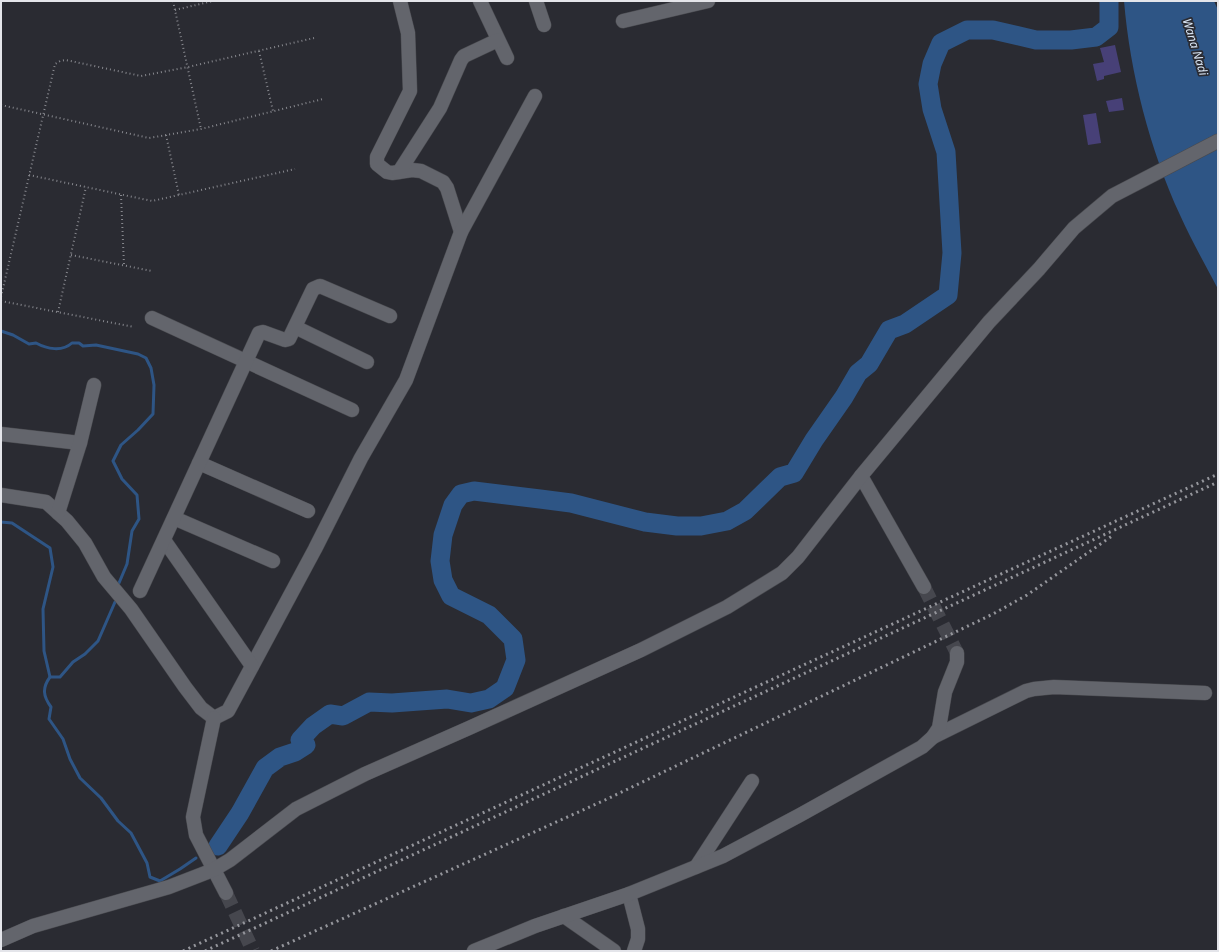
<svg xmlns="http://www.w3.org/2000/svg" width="1219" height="952" font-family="'Noto Sans',sans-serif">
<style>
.water{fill:#2e5585}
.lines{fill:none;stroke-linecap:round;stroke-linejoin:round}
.stream{stroke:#2e5585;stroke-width:3}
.river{stroke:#2e5585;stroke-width:19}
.building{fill:#474077}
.minor-tunnel{stroke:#46474e;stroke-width:14;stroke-dasharray:14 7;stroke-linecap:butt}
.minor-casing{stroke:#494a4f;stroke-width:15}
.path{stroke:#86878d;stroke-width:2;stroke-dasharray:1 3;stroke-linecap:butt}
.minor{stroke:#63656c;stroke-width:14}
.rail{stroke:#95969c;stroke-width:3;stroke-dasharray:2 4;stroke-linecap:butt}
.labels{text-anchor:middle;stroke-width:3.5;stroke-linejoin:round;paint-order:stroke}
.water-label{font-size:12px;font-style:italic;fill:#d9e5f4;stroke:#2a2b32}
</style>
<rect width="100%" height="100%" fill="#2a2b32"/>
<path class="water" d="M1124,1h90l4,9v279c-13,-25 -27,-49 -38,-74 -30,-65 -50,-142 -56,-214z"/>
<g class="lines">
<g class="stream">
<path d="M1,331l12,4 16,9 7,-1c11,6 26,9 36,0h7l4,3 13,-1 42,9 8,4 5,10 3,17 -1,29 -15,16 -17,15 -8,16 9,18 15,16 2,24 -7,12 -5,33 -8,19"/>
<path d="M1,522l11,1 38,25 3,19 -10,42 1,42 6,26"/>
<path d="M115,602l-17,39 -13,13 -12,8 -13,15h-10c-8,11 -7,19 1,30l-2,12 14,20 7,20 10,19 21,20 17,23 13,12 16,30 3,14 10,4 20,-12 16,-11"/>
</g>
<path class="river" d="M218,846l22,-33 25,-45 15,-11 15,-5 11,-7 -6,-5 13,-14 17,-12 13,2 26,-14 23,1 55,-4 24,4 18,-4 16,-11 11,-28 -3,-21 -24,-24 -38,-19 -8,-16 -3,-19 3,-26 10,-30 8,-11 13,-3 66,8 31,4 74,19 32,4h24l26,-5 18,-10 35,-34 14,-4 20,-33 30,-43 14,-24 11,-9 20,-34 16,-6 43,-29 4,-42 -6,-101 -14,-43 -4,-25 4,-20 9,-21 26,-13h26l43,10h35l25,-3 13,-10v-26"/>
</g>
<g class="building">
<path d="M1115,45l6,27 -17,4v3l-7,2 -4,-17 11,-2 -4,-14z"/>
<path d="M1122,98l2,12 -15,2 -3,-11z"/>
<path d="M1096,113l5,30 -13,2 -5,-30z"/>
</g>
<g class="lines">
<g class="minor-tunnel">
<path d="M924,587l33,66"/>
<path d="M226,893l27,58"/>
</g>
<defs>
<g id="minor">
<path d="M400,1l8,32 2,58 -33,66v7l10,8 5,1 20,-3 9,1 22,11 4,6 14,44"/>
<path d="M480,1l27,57"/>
<path d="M536,1l8,24"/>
<path d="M623,21l85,-20"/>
<path d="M399,172l41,-64 21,-48 3,-4 34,-16"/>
<path d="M152,318l200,92"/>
<path d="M295,327l72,35"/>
<path d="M1,434l79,9"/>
<path d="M199,463l109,48"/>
<path d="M861,476l63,111"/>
<path d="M1,495l45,7 21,19 18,22 19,34 27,32 54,78 16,21 13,10 14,-7 87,-162 46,-91 45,-78 55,-148 74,-136"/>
<path d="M58,513l22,-70 14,-58"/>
<path d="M174,518l99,43"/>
<path d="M164,540l88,126"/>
<path d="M140,591l119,-258 4,-1 22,8 4,-1 24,-50 7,-3 70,30"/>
<path d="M214,718l-21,99 3,18 30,58"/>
<path d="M933,737l93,-46 8,-2 20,-2 151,6"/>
<path d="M696,867l56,-86"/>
<path d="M629,894l9,35v10l-4,12"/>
<path d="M564,916l50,35"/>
<path d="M1,940l32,-14 136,-39 44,-17 17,-10 66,-51 69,-35 104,-46 172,-78 86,-43 55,-34 16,-16 63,-81 128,-154 50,-53 35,-41 38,-32 106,-55"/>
<path d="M474,951l61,-25 94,-32 94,-38 77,-41 122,-68 11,-10 6,-9 6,-36 12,-30v-9"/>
</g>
</defs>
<use href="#minor" class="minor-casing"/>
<g class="path">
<path d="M173,1l28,128"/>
<path d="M175,10l38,-9"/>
<path d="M259,51l14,60"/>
<path d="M1,105l148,33 52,-9 122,-30"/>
<path d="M166,135l13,60"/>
<path d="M29,175l123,26 143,-32"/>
<path d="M121,195l3,70"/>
<path d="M71,255l81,16"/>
<path d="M1,297l54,-233 5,-3 6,-1 75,16 47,-9 126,-29"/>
<path d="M1,301l133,26"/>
<path d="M58,312l28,-125"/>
</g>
<use href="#minor" class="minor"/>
<g class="rail">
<path d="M183,951l1035,-477"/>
<path d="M205,951l1013,-469"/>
<path d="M271,951l334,-151 388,-186 34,-19 85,-59"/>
</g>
</g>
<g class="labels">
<g class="water-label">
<text transform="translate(1195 47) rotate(73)" y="4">Wana Nadi</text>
</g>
</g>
<rect width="1219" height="952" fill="none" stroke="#e4e5ea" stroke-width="4"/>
</svg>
